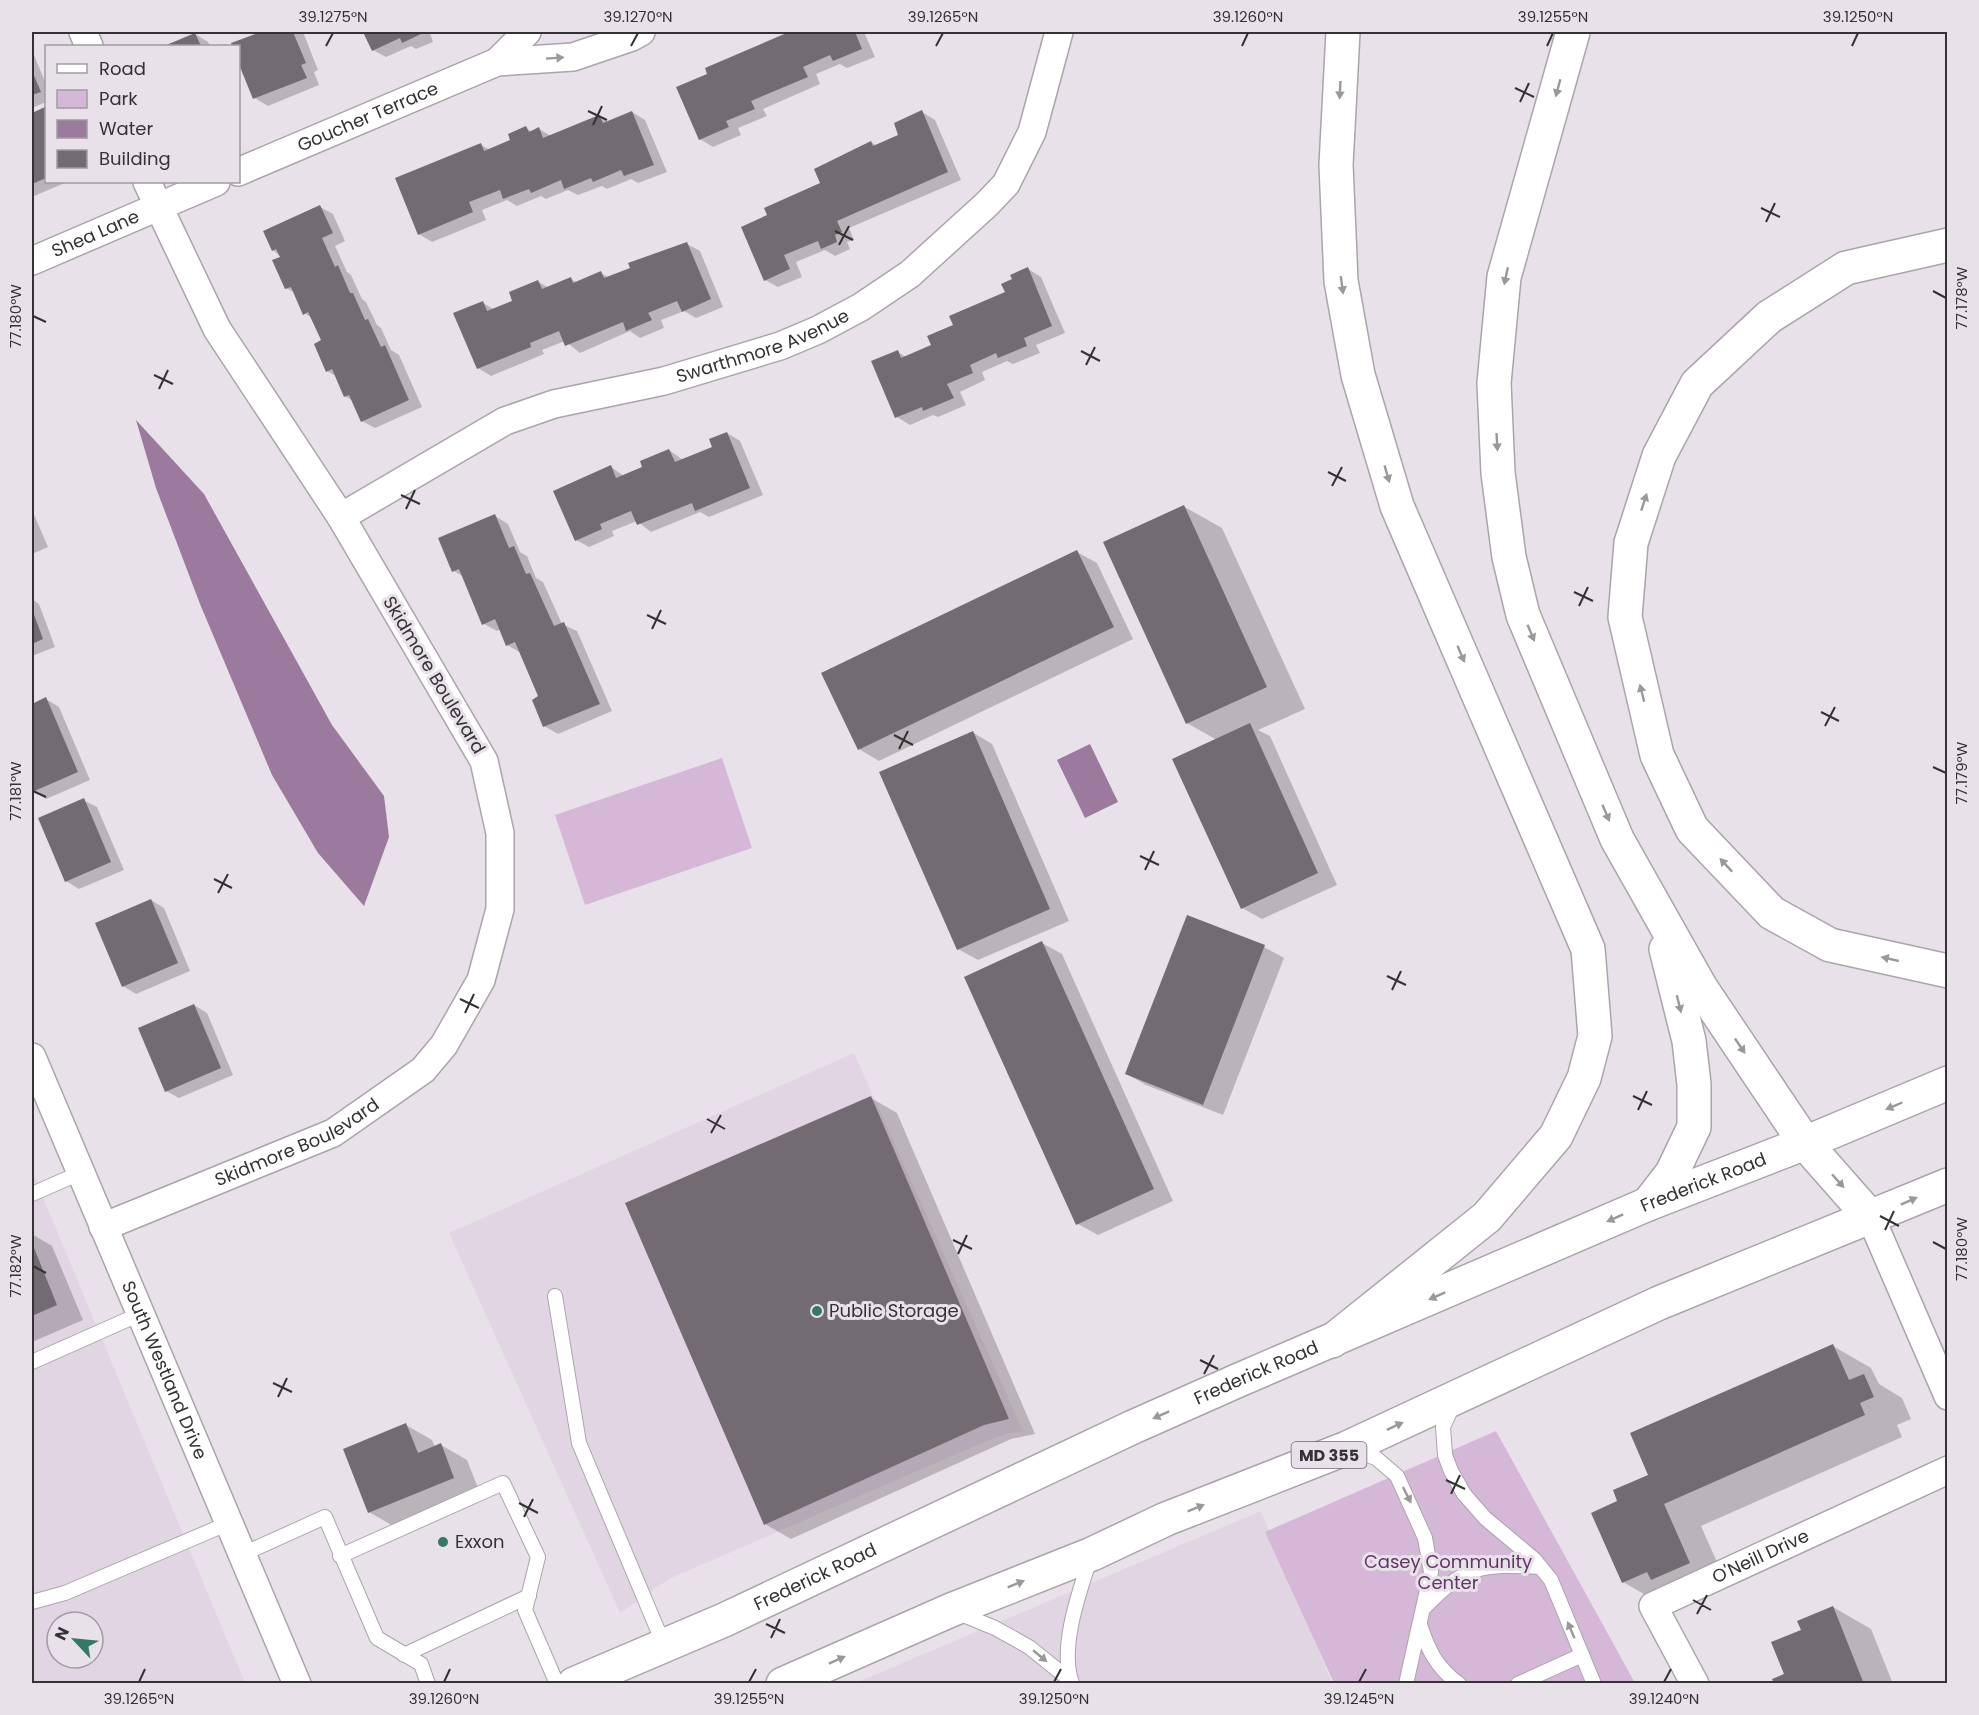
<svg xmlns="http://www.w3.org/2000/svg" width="1979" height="1715" font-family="Poppins,sans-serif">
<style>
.built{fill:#e1d5e3;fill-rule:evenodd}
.green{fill:#d5b7d7}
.water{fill:#9b7a9e}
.shadow{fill:#0003}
.building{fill:#726b72}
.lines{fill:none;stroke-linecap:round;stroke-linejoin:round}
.lane-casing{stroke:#aba4ab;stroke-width:16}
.street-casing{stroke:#aba4ab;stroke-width:30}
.primary-casing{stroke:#aba4ab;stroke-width:36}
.highway-casing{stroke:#aba4ab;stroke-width:36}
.lane{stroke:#fff;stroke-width:14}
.street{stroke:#fff;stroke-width:27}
.primary{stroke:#fff;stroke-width:33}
.highway{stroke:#fff;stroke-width:33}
.oneway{fill:#9a989a}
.ticks{fill:none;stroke:#353235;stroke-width:2}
.poi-dot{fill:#377766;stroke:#e9e1e9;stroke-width:2}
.labels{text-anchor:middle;stroke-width:6;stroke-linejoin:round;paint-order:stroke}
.shield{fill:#e9e1e9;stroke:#6b666b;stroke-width:1.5}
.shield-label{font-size:16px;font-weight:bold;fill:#353235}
.street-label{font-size:18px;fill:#353235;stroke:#e9e1e9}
.poi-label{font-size:18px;fill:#353235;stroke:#e9e1e9;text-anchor:start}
.park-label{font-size:18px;fill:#623567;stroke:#e9e1e9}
.neatline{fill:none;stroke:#353235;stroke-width:2}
.ticks-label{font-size:15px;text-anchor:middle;fill:#353235}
</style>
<rect width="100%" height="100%" fill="#e9e1e9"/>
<g class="built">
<path d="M854,1053l169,378 -17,3 -22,8 -315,137 -49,34 -171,-380z"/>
<path d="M32,1171l213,512h-213zM57,1622h36v36h-36z"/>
<path d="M1261,1511l71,172 -479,1z"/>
</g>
<g class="green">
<path d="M722,758l30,90 -167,57 -30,-90z"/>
<path d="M1496,1431l139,252h-301l-69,-151z"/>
</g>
<g class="water">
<path d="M136,420l68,74 128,231 52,71 5,41 -25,69 -46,-53 -46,-78 -72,-171 -44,-116z"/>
<path d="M1090,744l28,58 -33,16 -28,-58z"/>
</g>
<g class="shadow">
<path d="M265,32h38l15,38 -4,2 5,13 -51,21 -13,-8 -17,-52 -5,-2z"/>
<path d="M365,32h69l-4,1 3,9 -17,7 -5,-3 -25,11 -13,-7z"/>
<path d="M790,32h74l11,25 -28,11 -7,-4 -24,10 4,10 -57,25 4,7 -29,12 3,7 -28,12 -13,-8 9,-64 82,-41z"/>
<path d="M195,34l13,8 2,4h-42z"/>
<path d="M32,50l14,34v18l-14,6z"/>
<path d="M45,109l1,73h21l-35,15v-82z"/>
<path d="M632,112l13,8 22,52 -29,11 -7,-4 -24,10 -5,-3 -24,9 -10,-5 -22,9 -5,-3 -24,10 -10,-6 -25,10 4,10 -54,22 -13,-8 62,-89 9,5 22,-9 14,-13 6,4 7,-3 12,7 48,-19 9,5z"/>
<path d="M922,112l13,8 26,60 -112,48 5,12 -7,2 3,7 -15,7 -10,-6 -29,12 6,15 -24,10 -13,-7 4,-64 53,-32 49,-42 6,4 23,-10z"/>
<path d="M320,207l13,7 12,27 -10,5 12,26 4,3 11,24 4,3 11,23 4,3 10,22 8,5 23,52 -47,21 -13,-7 -9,-20 -8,-5 -9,-20 -9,-5 -4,-30 -11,-23 -8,-5 -9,-20 -9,-5 -4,-30 -9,-8z"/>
<path d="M687,244l13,7 23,56 -27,11 -12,-7 -23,9 3,8 -24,10 -10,-7 -50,22 -15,-12 -23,9 2,4 -53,22 -13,-8 5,-65 12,7 19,-9 23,-20 12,7 22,-9 7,4 23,-10 8,5z"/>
<path d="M1028,269l13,8 24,56 -29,12 4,8 -27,11 -6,-3 -25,11 3,8 -25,12 6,13 -28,12 -5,-2 -23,10 -13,-8 1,-65 8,5 27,-12 22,-19 52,-33z"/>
<path d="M727,433l13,8 23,54 -54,22 -9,-5 -49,20 -14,-11 -25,10 2,5 -25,11 -13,-7 35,-73 13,9 20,-8 25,-18 14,10 31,-13z"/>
<path d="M1183,506l39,22 83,181 -47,21 12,6 67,149 -75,34 -20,-11 -25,-168 -30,-17z"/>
<path d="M32,510l16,37 -16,7z"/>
<path d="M495,516l13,8 12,28 7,4 9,22 7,4 19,42 15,7 35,80 -54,23 -14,-8 -10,-26 6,-3 -19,-44 -14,-8 -6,-16 -4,2 -13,-7 -20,-47 -10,-6z"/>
<path d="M1077,552l20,11 36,76 -254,122 -20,-12z"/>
<path d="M32,599l7,5 16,43 -23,9z"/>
<path d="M46,699l13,8 31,73 -44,19 -14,-10v-84z"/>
<path d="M972,732l20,12 77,177 -91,39 -20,-11z"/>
<path d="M83,800l14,7 27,63 -45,19 -13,-8z"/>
<path d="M151,900l13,8 26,63 -54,23 -13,-8z"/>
<path d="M1188,917l76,30 20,11 -61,157 -77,-30 -19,-11z"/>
<path d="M1042,943l20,11 111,247 -75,34 -20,-11z"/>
<path d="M194,1005l13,8 26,62 -54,23 -13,-7z"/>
<path d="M871,1098l26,15 138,321 -24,5 -220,100 -26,-15z"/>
<path d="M32,1234l20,12 31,74 -51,22z"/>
<path d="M1833,1346l38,22 8,16 23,14 9,21 -14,6 5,12 -201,89 26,59 -66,19 -38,-22 -4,-80 31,-26z"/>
<path d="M406,1425l26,15 3,7 6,-2 26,15 13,33 -85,34 -26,-15z"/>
<path d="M1833,1607l38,22 22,55h-118l10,-9 18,-44z"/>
</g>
<g class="building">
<path d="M261,32h32l13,31 -5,2 6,13 -54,21 -15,-37v-16h-6l-1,-3z"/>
<path d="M363,32h57l1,2 -19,9 -2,-5 -28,13z"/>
<path d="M789,32h66l7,17 -29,12 -3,-6 -27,12 5,10 -57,24 4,8 -29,12 3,6 -30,13 -23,-53 31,-13 -2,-6z"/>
<path d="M195,33l6,13h-37z"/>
<path d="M32,71l9,21 -9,3z"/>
<path d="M45,107l1,71 -14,6v-71z"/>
<path d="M922,110l26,62 -111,49 5,11 -7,3 2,7 -16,7 -3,-8 -34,14 6,14 -26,12 -23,-54 26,-12 -3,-7 56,-25 -6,-14 57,-28 2,5 25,-11 -4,-12z"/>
<path d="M632,111l22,54 -30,11 -3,-6 -28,12 -2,-4 -27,11 -3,-9 -30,13 -2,-4 -26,10 -3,-9 -31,12 4,10 -55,23 -23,-57 86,-35 3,8 26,-11 -2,-6 18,-8 3,6 10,-5 4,11 56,-23 4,8z"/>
<path d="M320,205l13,28 -11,5 13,29 3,-2 12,28h3l12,27 3,-1 13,28 4,-2 24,55 -48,22 -12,-27 -5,2 -12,-28 -6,3 -12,-28 7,-4 -13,-28 -5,3 -12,-28 -6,2 -13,-29 8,-3 -4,-8 -4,2 -9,-20z"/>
<path d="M687,242l24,57 -29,13 -5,-11 -29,12 4,7 -26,11 -3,-9 -58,24 -6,-15 -29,12 1,4 -54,22 -24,-56 30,-12 4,10 25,-10 -3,-9 29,-12 4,9 29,-12 2,6 28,-12 3,7 26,-10 -2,-5z"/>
<path d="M1028,267l24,59 -28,12 3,8 -29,12 -2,-5 -26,12 3,8 -26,11 7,14 -31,13 -1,-4 -27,11 -24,-57 27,-11 3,8 30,-13 -4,-9 26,-11 -4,-9 56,-24 -4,-8 11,-5 -2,-4z"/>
<path d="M727,432l23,56 -55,23 -3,-8 -55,22 -6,-14 -31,13 2,5 -27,12 -22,-50 58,-26 5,13 26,-11 -2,-6 29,-12 6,13 37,-15 -3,-8z"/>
<path d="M1184,505l83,182 -81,37 -83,-182z"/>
<path d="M495,514l14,34 5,-2 12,28 4,-1 24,53 10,-4 36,82 -57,23 -11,-27 6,-4 -23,-54 -9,4 -11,-27 -13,6 -23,-56 -7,3 -14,-34z"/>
<path d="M1077,550l37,77 -256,123 -37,-77z"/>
<path d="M32,609l11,30 -11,5z"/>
<path d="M46,697l32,75 -46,20v-88z"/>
<path d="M1250,723l68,150 -77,36 -69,-150z"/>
<path d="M973,731l77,178 -93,41 -78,-178z"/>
<path d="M84,798l27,64 -46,20 -27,-64z"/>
<path d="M151,899l27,64 -56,24 -27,-64z"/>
<path d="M1187,915l78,30 -62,160 -78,-31z"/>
<path d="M1042,941l112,248 -78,36 -112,-248z"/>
<path d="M194,1004l27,64 -56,24 -27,-64z"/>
<path d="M871,1096l138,323 -25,6 -220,100 -139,-322z"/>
<path d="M32,1243l25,62 -25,11z"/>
<path d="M1833,1344l16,36 15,-6 10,23 -14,6 5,12 -201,89 26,59 -39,17 -4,-8 -25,11 -31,-70 26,-12 -4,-11 35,-15 -18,-42z"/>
<path d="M406,1423l12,30 23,-10 13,35 -86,35 -25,-64z"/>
<path d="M1833,1606l31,78h-90l-2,-5 12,-5 -13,-32 30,-12 -4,-9z"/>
</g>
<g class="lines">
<defs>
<g id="lane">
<path d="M32,1194l48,-21"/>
<path d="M555,1296l24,147 85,202"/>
<path d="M32,1362l108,-48"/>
<path d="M1453,1405l-10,22 2,28 6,16 13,23 21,24 49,41 17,21 43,104"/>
<path d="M1352,1450l24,8 21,18 28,62 6,34 -25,112"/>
<path d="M243,1554l82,-37 52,121 44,26 7,20"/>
<path d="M340,1556l163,-73 35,74 -13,53 32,74"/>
<path d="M32,1602l33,-9 164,-70"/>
<path d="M1424,1608c41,-43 58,-44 116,-41"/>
<path d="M956,1612l39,16 34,19 41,33"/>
<path d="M1420,1625c8,25 17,43 39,59"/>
<path d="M404,1655l125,-59"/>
<path d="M1072,1683c-13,-35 7,-90 18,-124"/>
<path d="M1518,1684l64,-29"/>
</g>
<g id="street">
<path d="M83,32l6,14"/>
<path d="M497,62l30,-30"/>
<path id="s1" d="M238,172l259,-110 76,-5 59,-20 9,-5"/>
<path id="s2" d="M32,261l184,-79"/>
<path id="s3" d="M341,517l164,-96 49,-17 110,-23 116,-35 38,-16 43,-23 49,-33 77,-70 19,-20 26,-52 27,-100"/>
<path id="s4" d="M32,1057l265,627"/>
<path d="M1871,1218l77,178"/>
<path id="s5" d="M103,1227l230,-94 90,-63 21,-25 37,-65 19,-71v-76l-16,-72 -143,-244 -124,-188 -70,-147"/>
<path id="s6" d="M1695,1684l-42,-78 295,-136"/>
</g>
<g id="primary">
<path d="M1805,1143l66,75"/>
<path id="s7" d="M574,1684l150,-64 409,-193 106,-47 409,-176 157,-61 143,-60"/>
<path d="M783,1684l168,-74 141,-56 74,-35 181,-71 312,-145 289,-118"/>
</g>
<g id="highway">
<path d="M1573,32l-69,245 -10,106 4,90 11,84 14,58 94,224 84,149 104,155"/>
<path d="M1948,245l-102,23 -77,49 -72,67 -38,72 -28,87 -6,74 32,138 35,74 80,84 58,32 118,26"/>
<path d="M1648,1204l24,-31 22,-46v-43l-5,-43 -23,-92"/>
<path d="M1332,1341l155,-124 69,-81 28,-58 11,-42 -7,-87 -191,-443 -39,-131 -17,-94 -5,-116 7,-133"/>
</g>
</defs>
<use href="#lane" class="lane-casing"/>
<use href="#street" class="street-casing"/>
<use href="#primary" class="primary-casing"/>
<use href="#highway" class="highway-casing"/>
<use href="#lane" class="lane"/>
<use href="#street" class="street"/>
<use href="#primary" class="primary"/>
<use href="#highway" class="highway"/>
</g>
<defs><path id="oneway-solid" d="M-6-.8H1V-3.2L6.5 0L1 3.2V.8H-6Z" transform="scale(1.5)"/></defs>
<g class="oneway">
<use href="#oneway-solid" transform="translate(555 58) rotate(-4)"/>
<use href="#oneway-solid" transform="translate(1558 88) rotate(105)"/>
<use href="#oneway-solid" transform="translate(1340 90) rotate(93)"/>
<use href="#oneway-solid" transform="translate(1506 276) rotate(102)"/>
<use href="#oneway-solid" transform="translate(1342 285) rotate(82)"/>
<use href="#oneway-solid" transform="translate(1497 442) rotate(87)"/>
<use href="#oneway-solid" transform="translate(1387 474) rotate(74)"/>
<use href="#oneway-solid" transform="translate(1644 502) rotate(-72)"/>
<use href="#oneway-solid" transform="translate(1531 633) rotate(67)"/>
<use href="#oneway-solid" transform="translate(1461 654) rotate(67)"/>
<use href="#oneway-solid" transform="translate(1642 693) rotate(-104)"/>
<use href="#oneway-solid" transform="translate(1606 813) rotate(67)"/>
<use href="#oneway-solid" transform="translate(1726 865) rotate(-133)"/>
<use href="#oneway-solid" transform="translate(1890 959) rotate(-167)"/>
<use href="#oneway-solid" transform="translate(1679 1004) rotate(76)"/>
<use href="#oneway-solid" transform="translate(1740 1046) rotate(56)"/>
<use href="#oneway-solid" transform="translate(1894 1106) rotate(157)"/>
<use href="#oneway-solid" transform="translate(1838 1181) rotate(48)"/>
<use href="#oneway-solid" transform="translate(1909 1201) rotate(-24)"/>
<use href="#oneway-solid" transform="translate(1615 1218) rotate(156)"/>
<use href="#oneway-solid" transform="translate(1437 1296) rotate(156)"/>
<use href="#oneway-solid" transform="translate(1161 1415) rotate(156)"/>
<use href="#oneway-solid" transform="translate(1395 1426) rotate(-25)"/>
<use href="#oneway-solid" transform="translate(1407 1495) rotate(63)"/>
<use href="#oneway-solid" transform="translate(1196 1508) rotate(-22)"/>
<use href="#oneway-solid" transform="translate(1016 1584) rotate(-22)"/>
<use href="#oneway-solid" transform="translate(1571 1630) rotate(-113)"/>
<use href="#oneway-solid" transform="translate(1040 1656) rotate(40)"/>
<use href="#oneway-solid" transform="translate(837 1660) rotate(-24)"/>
</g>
<path class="ticks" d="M326,46l7,-13M631,46l7,-13M936,46l7,-13M1242,46l6,-13M1547,46l6,-13M1852,46l6,-13M1515,88l19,9M1520,102l9,-19M588,111l19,9M593,125l9,-19M1761,208l19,9M1766,222l9,-19M835,231l18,9M839,245l10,-19M1933,291l13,7M33,316l13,6M1081,351l19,10M1086,365l9,-18M154,375l19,9M159,389l9,-19M1328,472l18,9M1332,486l10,-19M401,495l19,9M406,509l9,-19M1574,592l19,9M1579,606l9,-19M647,615l19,9M652,629l9,-19M1821,712l18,9M1825,726l10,-19M894,735l19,10M899,749l9,-18M1933,767l13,6M33,791l13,6M1140,856l19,9M1145,870l9,-19M214,879l18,9M218,893l10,-19M1387,976l19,9M1392,990l9,-19M460,999l19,9M465,1013l9,-19M1633,1096l19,9M1638,1110l9,-19M707,1119l18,10M711,1133l10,-18M1880,1216l19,10M1885,1230l9,-19M953,1240l19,9M1933,1242l13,7M958,1254l9,-19M33,1266l13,7M1200,1360l18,9M1204,1374l10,-19M273,1383l19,9M278,1397l9,-19M1446,1480l19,9M1451,1494l9,-19M519,1503l19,10M524,1517l9,-18M1693,1600l18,10M1697,1614l10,-19M766,1624l19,9M771,1638l9,-19M139,1682l6,-13M444,1682l6,-13M749,1682l7,-13M1054,1682l7,-13M1359,1682l7,-13M1664,1682l7,-13"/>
<g class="poi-dot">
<circle cx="817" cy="1311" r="6"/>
<circle cx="443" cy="1542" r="6"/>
</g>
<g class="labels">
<rect class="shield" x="1291.5" y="1442" width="75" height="26" rx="4.5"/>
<g class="shield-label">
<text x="1329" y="1461">MD 355</text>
</g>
<g class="street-label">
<text dy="6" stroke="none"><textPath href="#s1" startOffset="141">Goucher Terrace</textPath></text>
<text dy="6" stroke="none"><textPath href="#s2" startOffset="69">Shea Lane</textPath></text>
<text dy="6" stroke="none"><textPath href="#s3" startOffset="459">Swarthmore Avenue</textPath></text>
<text transform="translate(434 675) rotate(59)" y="6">Skidmore Boulevard</text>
<text dy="6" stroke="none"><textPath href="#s5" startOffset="212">Skidmore Boulevard</textPath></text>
<text dy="6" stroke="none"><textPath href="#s7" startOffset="1236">Frederick Road</textPath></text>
<text dy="6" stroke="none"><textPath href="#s4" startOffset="340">South Westland Drive</textPath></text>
<text dy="6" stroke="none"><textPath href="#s7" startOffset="750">Frederick Road</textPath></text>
<text dy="6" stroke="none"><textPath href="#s6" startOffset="207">O'Neill Drive</textPath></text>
<text dy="6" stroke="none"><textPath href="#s7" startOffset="264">Frederick Road</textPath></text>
</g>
<g class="poi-label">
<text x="829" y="1317">Public Storage</text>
<text x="455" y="1548">Exxon</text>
</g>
<g class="park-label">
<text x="1448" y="1568">Casey Community<tspan x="1448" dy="21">Center</tspan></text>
</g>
</g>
<rect width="1979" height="1715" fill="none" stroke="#e9e1e9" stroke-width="66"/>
<rect x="45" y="45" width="195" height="138" fill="#e9e1e9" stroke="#a19ba1" stroke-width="1.5"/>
<rect x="57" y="64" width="30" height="9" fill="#ffffff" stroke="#a19ba1" stroke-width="1.5"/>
<text x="99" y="75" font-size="18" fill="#353235">Road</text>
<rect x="57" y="90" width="30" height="18" fill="#d5b7d7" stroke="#a19ba1" stroke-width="1.5"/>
<text x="99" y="105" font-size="18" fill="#353235">Park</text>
<rect x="57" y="120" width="30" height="18" fill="#9b7a9e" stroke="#a19ba1" stroke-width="1.5"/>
<text x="99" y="135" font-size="18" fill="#353235">Water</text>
<rect x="57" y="150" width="30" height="18" fill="#726b72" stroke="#a19ba1" stroke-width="1.5"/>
<text x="99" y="165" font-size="18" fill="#353235">Building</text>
<g transform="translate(75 1640) rotate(296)"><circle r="28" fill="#e9e1e9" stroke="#a19ba1" stroke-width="1.5"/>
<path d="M0-4.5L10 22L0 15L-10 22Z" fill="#377766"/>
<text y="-9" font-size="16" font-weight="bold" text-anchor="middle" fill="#353235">N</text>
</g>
<rect x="33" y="33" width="1913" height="1649" class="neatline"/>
<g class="ticks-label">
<text x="333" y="22">39.1275°N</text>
<text x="638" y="22">39.1270°N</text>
<text x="943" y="22">39.1265°N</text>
<text x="1248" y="22">39.1260°N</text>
<text x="1553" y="22">39.1255°N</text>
<text x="1858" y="22">39.1250°N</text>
<text transform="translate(1962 298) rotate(-90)" y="5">77.178°W</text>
<text transform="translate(16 316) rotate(-90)" y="5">77.180°W</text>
<text transform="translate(1962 773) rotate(-90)" y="5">77.179°W</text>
<text transform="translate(16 791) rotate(-90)" y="5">77.181°W</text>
<text transform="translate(1962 1249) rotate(-90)" y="5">77.180°W</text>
<text transform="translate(16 1266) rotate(-90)" y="5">77.182°W</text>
<text x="139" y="1704">39.1265°N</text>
<text x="444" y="1704">39.1260°N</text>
<text x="749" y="1704">39.1255°N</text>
<text x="1054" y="1704">39.1250°N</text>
<text x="1359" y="1704">39.1245°N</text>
<text x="1664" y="1704">39.1240°N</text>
</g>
</svg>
